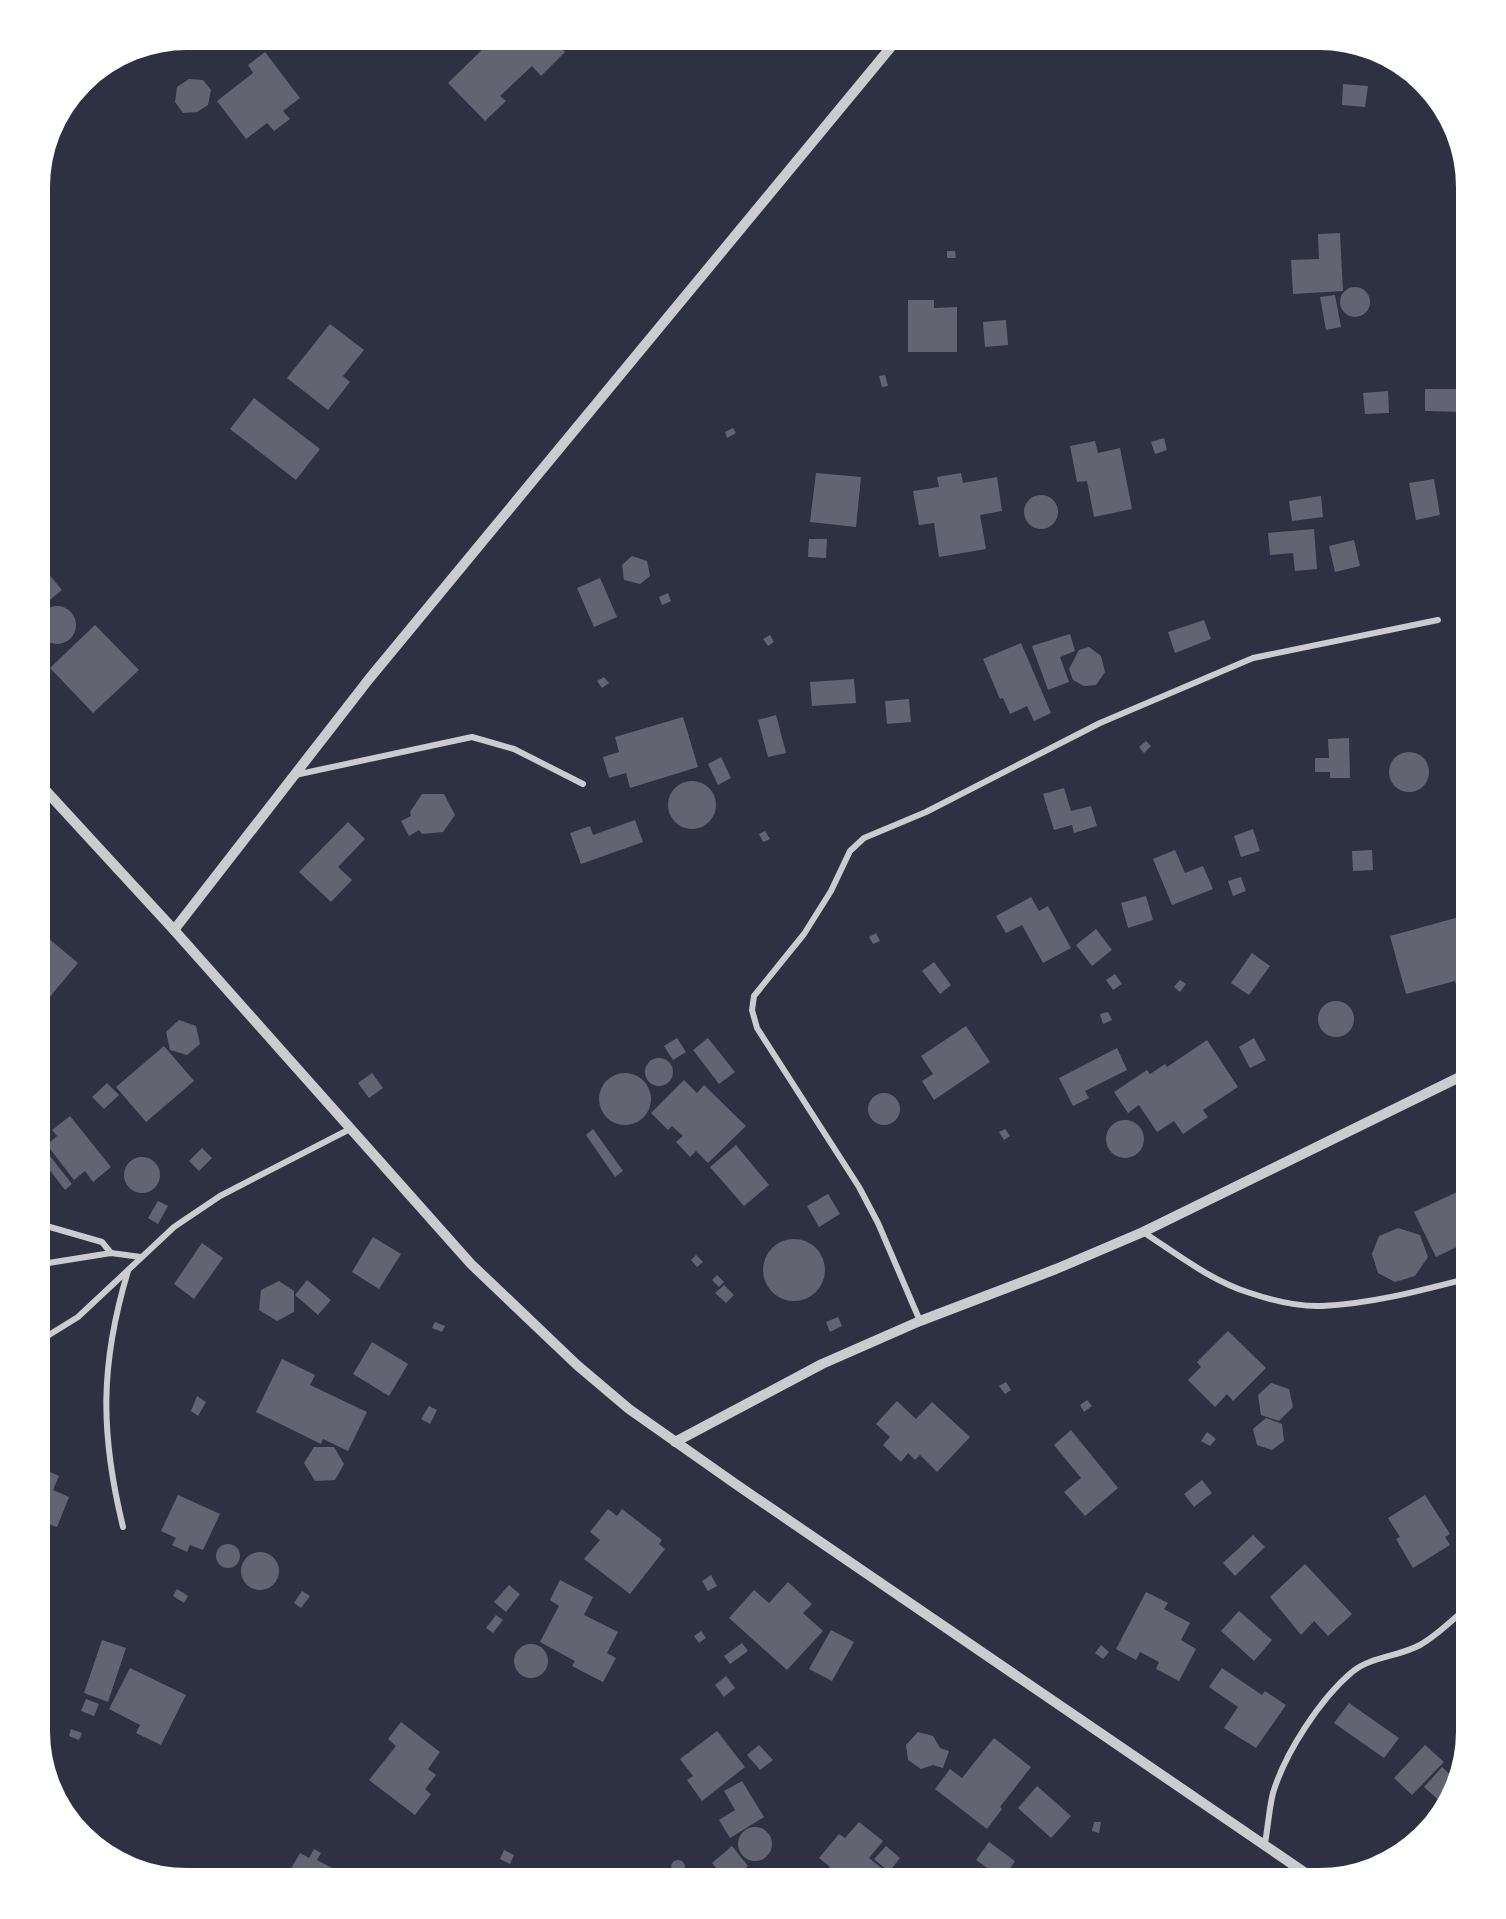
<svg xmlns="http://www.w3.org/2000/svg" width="1506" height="1919" font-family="Lora,serif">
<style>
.building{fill:#626471}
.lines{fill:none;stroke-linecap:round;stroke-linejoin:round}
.minor{stroke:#caccd0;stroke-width:6}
.tertiary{stroke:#caccd0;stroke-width:10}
.rim{fill:none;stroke:#fff;stroke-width:8}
</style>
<rect width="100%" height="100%" fill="#2d3142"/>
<g class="building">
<path d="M490,36h59l16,16 -24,24 -9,-10 -32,30 6,5 -21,20 -37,-38 41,-40 -3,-3z"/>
<path d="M265,52l35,46 -17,13 7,8 -16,12 -7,-8 -21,16 -29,-38 36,-28 -5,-8z"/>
<path d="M189,79l14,1 8,10 -3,15 -11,7 -14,1 -8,-11 2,-15z"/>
<path d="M1343,84l25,2 -3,21 -23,-2z"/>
<path d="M1340,233l3,58 -50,3 -2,-34 28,-1 -1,-25z"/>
<path d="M947,251h8l1,7h-9z"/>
<circle cx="1355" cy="302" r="15"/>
<path d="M1335,295l6,32 -15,3 -6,-33z"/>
<path d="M908,300h26v8l23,-1v45h-49z"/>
<path d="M1006,320l2,25 -23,2 -2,-25z"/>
<path d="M330,324l34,26 -21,26 7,6 -22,28 -41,-32z"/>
<path d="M885,375l3,11 -6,1 -3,-11z"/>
<path d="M1425,389h38v23l-38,-1z"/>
<path d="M1388,391l1,22 -24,1 -2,-21z"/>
<path d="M254,398l66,51 -24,31 -66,-51z"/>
<path d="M733,428l3,5 -9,5 -2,-6z"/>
<path d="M1164,438l3,12 -12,4 -4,-12z"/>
<path d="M1095,441l3,12 22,-5 12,61 -38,8 -7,-36 -10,1 -7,-36z"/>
<path d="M816,473l45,4 -5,50 -46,-5z"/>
<path d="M961,473l2,10 34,-6 5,34 -22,4 6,34 -47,8 -5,-34 -15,2 -6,-34 26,-4 -2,-10z"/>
<path d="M1434,479l6,36 -24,5 -7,-37z"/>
<circle cx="1041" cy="512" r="17"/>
<path d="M1321,496l2,21 -31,4 -3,-20z"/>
<path d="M1470,498v49h-3l-10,-46z"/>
<path d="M1314,529l3,40 -22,2 -2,-18 -23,2 -2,-22z"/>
<path d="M809,539h18l-1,19 -18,-1z"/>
<path d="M1354,540l6,26 -25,6 -6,-26z"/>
<path d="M632,556l15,5 3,15 -10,8 -16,-4 -2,-15z"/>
<path d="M36,559l26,31 -26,21z"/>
<path d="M600,578l17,39 -23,10 -17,-39z"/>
<path d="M668,593l3,8 -9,4 -3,-8z"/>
<circle cx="57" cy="625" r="19"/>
<path d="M1204,620l7,19 -36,14 -7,-21z"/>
<path d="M95,625l44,45 -46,43 -43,-45z"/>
<path d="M1070,634l5,17 -15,6 9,25 -21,8 -16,-44z"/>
<path d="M770,635l4,7 -6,4 -5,-7z"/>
<path d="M1021,643l30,70 -17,8 -7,-15 -17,8 -7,-16 -3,1 -17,-40z"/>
<path d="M1089,647l12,9 4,16 -9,13 -12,1 -11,-6 -4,-11 10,-19z"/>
<path d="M604,677l5,6 -7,5 -5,-7z"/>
<path d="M854,679l2,24 -44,3 -2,-24z"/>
<path d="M909,699l2,23 -24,2 -2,-23z"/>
<path d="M776,715l10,38 -18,4 -10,-37z"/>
<path d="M683,717l15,50 -68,21 -4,-15 -17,5 -6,-21 16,-5 -4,-15z"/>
<path d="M1349,738l1,40h-20v-6h-15v-14h14l-1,-19z"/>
<path d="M1146,741l5,5 -7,7 -5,-6z"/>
<circle cx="1409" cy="772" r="20"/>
<path d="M721,757l10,21 -13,7 -10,-21z"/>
<circle cx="692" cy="805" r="24"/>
<path d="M1064,788l7,23 20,-5 6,20 -23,7 -2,-8 -18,5 -11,-36z"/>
<path d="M422,794h22l11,21 -12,17 -21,2 -3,-4 -10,6 -8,-15 10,-5 -1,-4z"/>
<path d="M635,820l8,22 -62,22 -11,-31 20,-7 3,9z"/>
<path d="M348,822l17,17 -27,28 14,13 -21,22 -32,-30z"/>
<path d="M1253,829l7,22 -19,6 -7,-21z"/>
<path d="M765,831l5,8 -7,3 -4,-8z"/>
<path d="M1175,850l10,23 18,-7 10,23 -41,16 -19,-46z"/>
<path d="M1372,850l1,20 -20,1 -1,-20z"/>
<path d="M1241,877l5,14 -13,5 -5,-15z"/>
<path d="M1146,896l7,24 -25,8 -7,-25z"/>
<path d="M1031,897l8,14 9,-5 23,42 -28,15 -21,-38 -16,8 -10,-17z"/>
<path d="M1470,914v97l-6,2 -9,-32 -49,13 -16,-58z"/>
<path d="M36,928l42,35 -39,47 -3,-2z"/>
<path d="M1096,929l16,21 -20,16 -16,-21z"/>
<path d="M876,933l4,8 -7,3 -4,-7z"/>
<path d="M1252,953l18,13 -21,29 -18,-12z"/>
<path d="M934,962l17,23 -11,9 -18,-23z"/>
<path d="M1115,974l7,10 -9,6 -7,-10z"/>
<path d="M1180,980l6,4 -6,8 -6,-5z"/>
<circle cx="1336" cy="1019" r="18"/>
<path d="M1108,1012l4,8 -9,4 -3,-10z"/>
<path d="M179,1020l17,6 4,18 -13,11 -17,-5 -4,-18z"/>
<path d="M966,1026l24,36 -56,38 -12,-19 11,-7 -12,-18z"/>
<path d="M677,1038l9,14 -13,8 -9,-14z"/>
<path d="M708,1038l27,34 -16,12 -26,-34z"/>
<path d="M1254,1038l12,22 -16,8 -11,-21z"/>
<path d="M1207,1040l31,47 -35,23 5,7 -25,17 -9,-13 -17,11 -18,-27 -11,8 -14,-21 33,-22 3,4 15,-10 2,3z"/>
<path d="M164,1046l30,35 -48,41 -30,-35z"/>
<path d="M1117,1048l10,22 -42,21 4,7 -16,8 -14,-28z"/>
<circle cx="659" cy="1072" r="14"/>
<circle cx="625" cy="1099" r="26"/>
<path d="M372,1073l11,15 -14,10 -11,-15z"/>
<path d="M684,1080l13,13 7,-8 42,41 -38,37 -12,-12 -6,6 -14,-15 7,-6 -11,-10 -4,4 -17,-17z"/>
<path d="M107,1083l12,12 -15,14 -12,-12z"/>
<circle cx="884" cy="1109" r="16"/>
<path d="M70,1116l41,51 -18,15 -8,-11 -11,9 -27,-35 10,-9 -5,-6z"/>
<circle cx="1125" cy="1139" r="19"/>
<path d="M593,1129l30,42 -8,6 -29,-42z"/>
<path d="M1005,1129l5,7 -6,4 -5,-8z"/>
<path d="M736,1145l33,40 -25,21 -34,-39z"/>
<path d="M202,1148l10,10 -13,13 -10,-10z"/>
<path d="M46,1151l26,33 -7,6 -26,-34z"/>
<circle cx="142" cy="1175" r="18"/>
<path d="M1470,1186v66l-5,2 -4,-9 -25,12 -22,-45z"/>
<path d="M828,1194l12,20 -21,13 -12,-21z"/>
<path d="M158,1201l10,5 -10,18 -10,-6z"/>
<path d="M1398,1228l22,7 8,22 -13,19 -20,6 -17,-9 -6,-19 7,-18z"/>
<path d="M373,1237l28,17 -22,35 -27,-17z"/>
<circle cx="794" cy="1270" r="31"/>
<path d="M202,1243l21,15 -29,41 -20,-15z"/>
<path d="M696,1255l7,7 -6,5 -6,-7z"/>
<path d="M717,1275l7,7 -5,5 -7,-7z"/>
<path d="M307,1280l24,20 -13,15 -23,-20z"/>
<path d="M279,1281l15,10v21l-17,9 -18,-11 2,-20z"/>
<path d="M724,1285l10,10 -8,8 -11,-10z"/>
<path d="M838,1317l4,9 -12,6 -4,-10z"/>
<path d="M435,1322l10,4 -3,6 -10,-4z"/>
<path d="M1228,1331l38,37 -33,33 -6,-7 -12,13 -27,-27 13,-13 -4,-5z"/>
<path d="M372,1342l36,22 -19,32 -36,-22z"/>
<path d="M282,1359l33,16 -5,10 57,27 -19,39 -25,-12 -2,5 -65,-32z"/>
<path d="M1006,1382l5,8 -6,4 -6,-8z"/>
<path d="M1271,1383l18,6 4,18 -14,14 -18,-6 -3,-20z"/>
<path d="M197,1396l9,6 -8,14 -7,-5z"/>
<path d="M1087,1400l5,6 -8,6 -4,-7z"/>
<path d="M897,1401l19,18 16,-17 38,35 -33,35 -17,-17 -5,5 -7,-7 -7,9 -18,-17 7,-8 -14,-13z"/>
<path d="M429,1406l8,4 -7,14 -9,-5z"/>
<path d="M1266,1418l16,6 2,17 -12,9 -15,-5 -4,-16z"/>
<path d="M1071,1430l47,58 -33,28 -21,-24 17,-14 -27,-33z"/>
<path d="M1207,1432l9,7 -6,7 -9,-5z"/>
<path d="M314,1447h20l10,17 -9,16 -20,1 -11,-18z"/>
<path d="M36,1466l23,10 -6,14 16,7 -12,30 -21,-7z"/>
<path d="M1202,1480l10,13 -18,14 -10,-13z"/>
<path d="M178,1495l42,19 -17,36 -13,-5 -3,7 -15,-7 4,-7 -15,-7z"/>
<path d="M1425,1495l25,39 -5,3 5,8 -37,23 -17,-29 4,-2 -12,-19z"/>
<path d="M608,1509l9,7 5,-7 40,31 -3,4 6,5 -35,45 -46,-35 16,-19 -10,-8z"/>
<path d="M1253,1535l12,12 -30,29 -12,-13z"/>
<circle cx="228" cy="1556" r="12"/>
<circle cx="260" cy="1571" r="19"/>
<path d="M1305,1564l47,50 -24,22 -14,-15 -13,14 -31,-38z"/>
<path d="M711,1575l6,11 -9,5 -6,-10z"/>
<path d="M560,1580l33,17 -9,18 34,17 -11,21 9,5 -13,24 -31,-16 3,-5 -35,-19 19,-36 -9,-6z"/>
<path d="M788,1582l24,22 -9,9 20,18 -36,39 -58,-52 25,-28 15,13z"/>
<path d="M509,1585l11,9 -14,18 -12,-10z"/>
<path d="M177,1589l11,7 -4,7 -11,-7z"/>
<path d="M302,1591l8,5 -9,12 -7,-5z"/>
<path d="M1146,1592l22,11 -4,6 26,14 -9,17 15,9 -17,32 -23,-12 3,-7 -19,-10 -4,8 -20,-11z"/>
<path d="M1239,1611l33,29 -18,21 -33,-30z"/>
<path d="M496,1615l7,5 -10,13 -7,-5z"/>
<path d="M831,1630l23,12 -22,39 -23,-12z"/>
<path d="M701,1631l5,7 -7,5 -5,-7z"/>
<path d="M102,1640l24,8 -18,54 -24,-9z"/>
<path d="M742,1643l6,8 -18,13 -6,-8z"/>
<circle cx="531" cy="1661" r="17"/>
<path d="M1101,1645l8,7 -6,7 -8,-6z"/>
<path d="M130,1668l56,27 -25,50 -25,-12 4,-8 -31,-16z"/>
<path d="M1222,1668l40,27 3,-4 21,14 -30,43 -32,-20 14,-21 -29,-20z"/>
<path d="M726,1676l9,12 -11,9 -9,-12z"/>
<path d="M86,1699l13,5 -5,12 -13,-5z"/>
<path d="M1349,1703l50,35 -15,20 -50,-35z"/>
<path d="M401,1722l39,30 -12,17 8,6 -11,14 6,5 -16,21 -46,-35 27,-34 -8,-7z"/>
<path d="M71,1729l11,4 -3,7 -10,-4z"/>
<path d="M717,1731l28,36 -43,34 -15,-21 6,-4 -13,-17z"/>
<path d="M918,1732l15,4 7,12 9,3 -6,17 -10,-3 -12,4 -13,-9 -2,-15z"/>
<path d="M994,1738l37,29 -31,40 2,2 -15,20 -52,-40 15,-20 12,9z"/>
<path d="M759,1745l14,15 -13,10 -13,-15z"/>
<path d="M1425,1745l19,17 -32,33 -18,-17z"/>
<path d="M1442,1767l15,14 -7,26 -17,17 -6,-5 15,-16 -18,-16z"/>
<path d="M742,1781l22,36 -34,21 -11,-18 16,-10 -11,-19z"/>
<path d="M1037,1786l34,30 -20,22 -33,-30z"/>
<path d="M859,1822l24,19 -14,17 25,20 -4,5h-81l9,-10 5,4 7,-10 -11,-9 20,-24 6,4z"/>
<path d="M1094,1822h7l-2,11 -7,-2z"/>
<circle cx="755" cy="1844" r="17"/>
<path d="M989,1842l26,19 -12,18 -27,-19z"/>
<path d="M732,1846l16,20 -20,16 -16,-19z"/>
<path d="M886,1846l14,12 -11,14 -15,-13z"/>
<path d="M314,1849l7,4 -4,7 17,9 -9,14h-7l-12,-7 -3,7h-12l-6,-4 15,-26 9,5z"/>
<path d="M504,1850l10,5 -4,9 -10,-5z"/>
<circle cx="678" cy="1867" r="7"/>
<path d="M743,1873l8,7 -3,3 -13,-3z"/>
<path d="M688,1875l8,8 -15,-1z"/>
</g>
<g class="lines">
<g class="minor">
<path d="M295,775l177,-38 42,12 69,35"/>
<path d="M36,1223l66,19 9,11"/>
<path d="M1143,1232c34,22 68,49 107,61 21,7 49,14 72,13 49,-2 101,-16 148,-28"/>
<path d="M36,1265l75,-12 30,4"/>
<path d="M920,1321l-42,-98 -19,-36 -102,-159 -5,-18 2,-14 50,-62 27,-43 19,-40 14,-13 62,-26 174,-89 153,-65 185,-38"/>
<path d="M36,1343l42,-26 96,-90 46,-31 130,-67"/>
<path d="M123,1527c-23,-94 -23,-163 5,-256"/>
<path d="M1265,1843c3,-16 4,-34 8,-50 12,-40 47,-94 79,-121 20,-16 46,-15 68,-27 18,-10 34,-27 50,-40"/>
</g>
<g class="tertiary">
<path d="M36,780l138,150 297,334 106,101 52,44 108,76 583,398"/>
<path d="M174,930l195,-251 531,-643"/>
<path d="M675,1442l147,-78 98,-43 136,-52 87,-37 327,-160"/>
</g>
</g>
<path d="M0 0H1506V1919H0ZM187 46H1319A141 141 0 0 1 1460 187V1731A141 141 0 0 1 1319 1872H187A141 141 0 0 1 46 1731V187A141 141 0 0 1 187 46Z" fill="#fff" fill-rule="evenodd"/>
<path class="rim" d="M187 46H1319A141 141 0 0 1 1460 187V1731A141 141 0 0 1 1319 1872H187A141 141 0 0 1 46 1731V187A141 141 0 0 1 187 46Z"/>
</svg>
